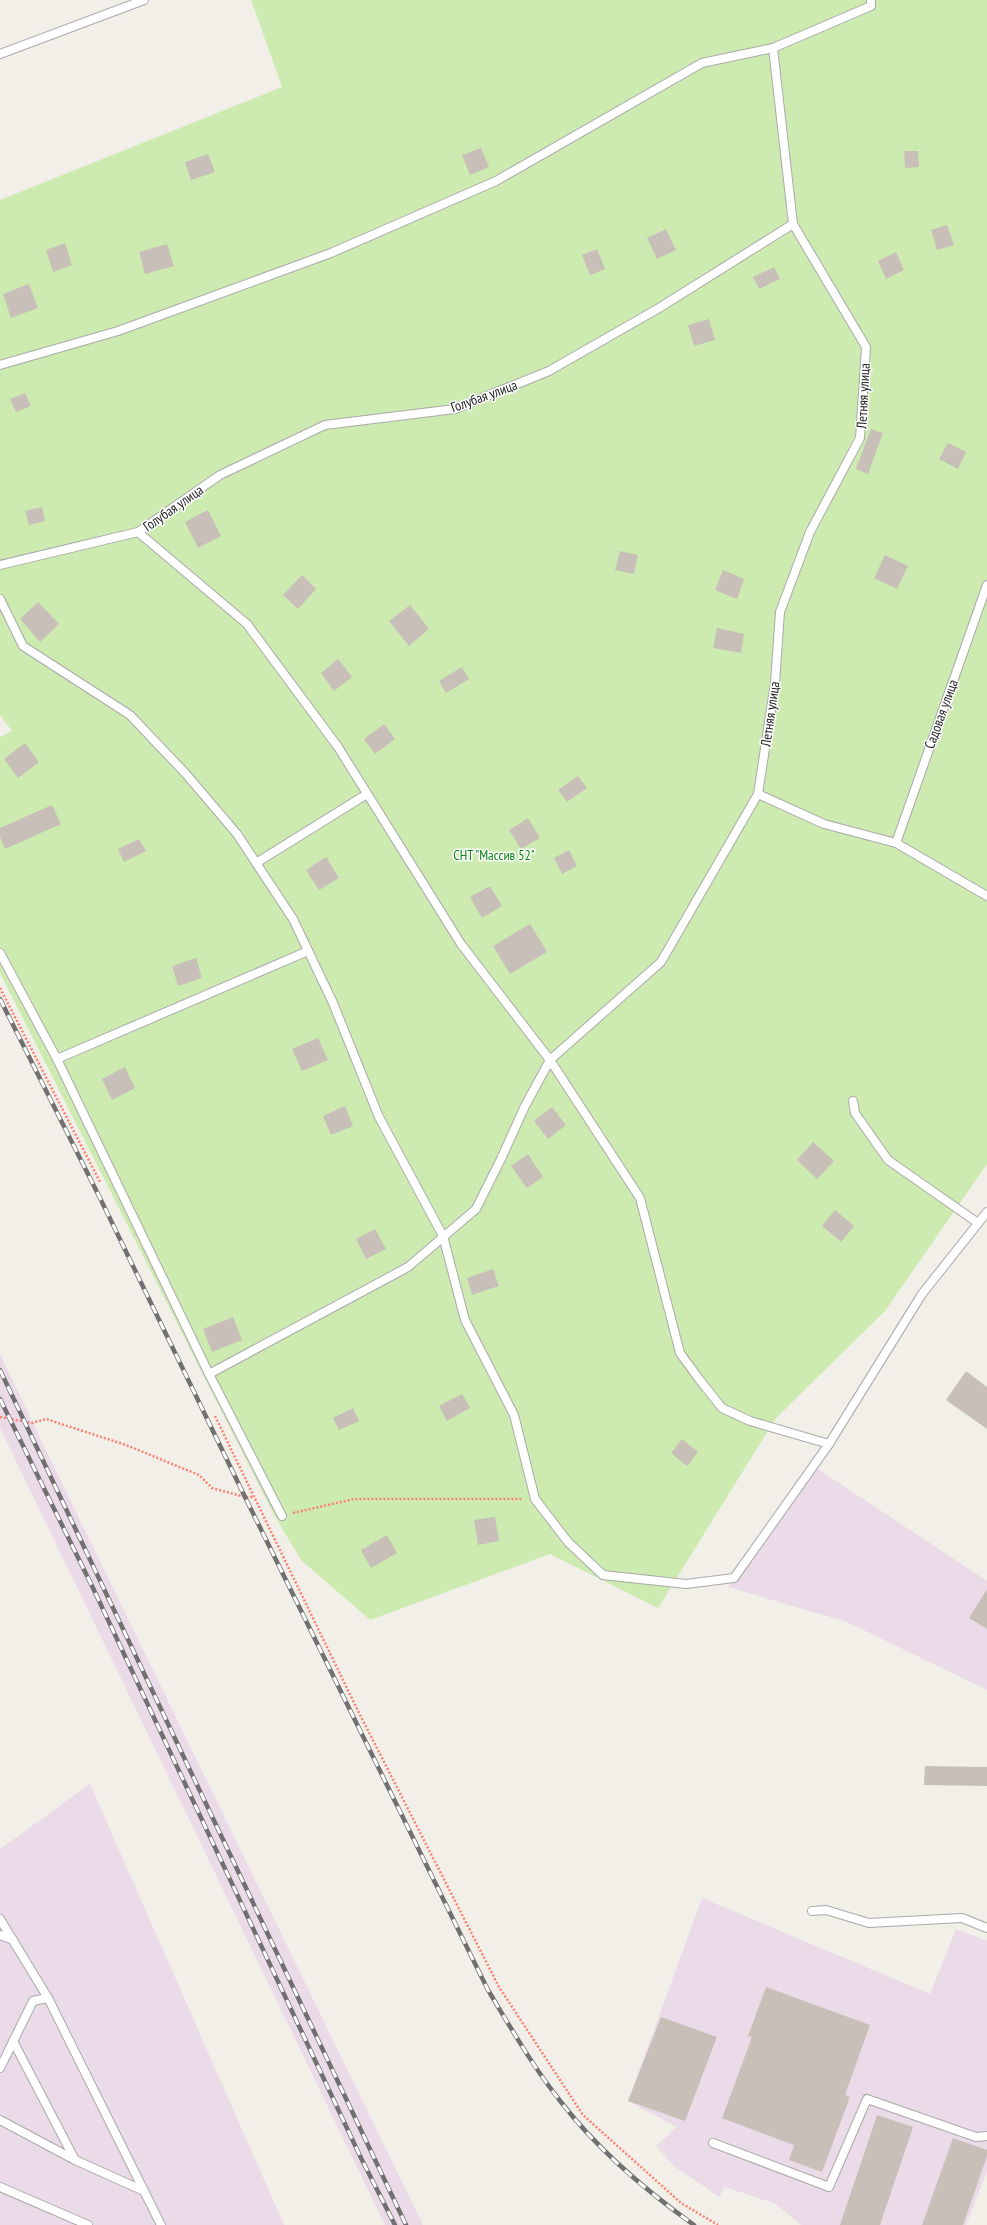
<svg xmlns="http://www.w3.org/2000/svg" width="987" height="2225" font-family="'PT Sans Narrow',sans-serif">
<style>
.industrial{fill:#ebdbe8}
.grass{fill:#cdebb0}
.building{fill:#c7bfb8}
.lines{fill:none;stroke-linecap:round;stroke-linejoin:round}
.lane-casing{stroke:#a9a9a9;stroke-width:10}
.path{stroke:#fa8072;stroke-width:2.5;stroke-dasharray:2 2;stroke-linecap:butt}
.lane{stroke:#fff;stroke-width:8}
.rail-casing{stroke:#707070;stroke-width:4.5}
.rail{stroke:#fff;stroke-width:3;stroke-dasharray:9;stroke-linecap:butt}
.labels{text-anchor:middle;stroke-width:3;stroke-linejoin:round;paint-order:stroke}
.street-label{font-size:14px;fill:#222;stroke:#fff}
.park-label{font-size:14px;fill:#0c8416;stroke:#fff}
</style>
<rect width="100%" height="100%" fill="#f2efe9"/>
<g class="industrial">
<path d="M0,1354l43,90 380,781h-38l-385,-797z"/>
<path d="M812,1465l175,116v109l-140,-68 -119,-35z"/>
<path d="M90,1784l194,441h-284v-376z"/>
<path d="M702,1898l228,96 26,-65 31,12v230l-21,54h-165l-25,-21 -51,-17 -6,10 -45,-31 -18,-20 21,-19 -49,-26z"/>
</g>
<path class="grass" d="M251,0h736v1164l-102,147 -109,107 -118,190 -108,-54 -180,66 -69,-60 -27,-45 -274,-542v-236l12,-6 -12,-16v-515l282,-113z"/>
<g class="building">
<path d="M481,148l8,19 -19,8 -8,-20z"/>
<path d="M904,151h14l1,16 -14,1z"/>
<path d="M208,154l7,18 -24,8 -6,-18z"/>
<path d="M947,225l7,20 -17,5 -6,-20z"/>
<path d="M666,229l10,21 -19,9 -10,-21z"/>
<path d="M65,243l7,22 -19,7 -7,-22z"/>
<path d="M167,244l7,22 -29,8 -6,-22z"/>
<path d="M597,249l8,20 -15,6 -8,-20z"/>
<path d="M896,252l8,18 -18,9 -8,-18z"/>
<path d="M774,267l6,12 -21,10 -6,-12z"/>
<path d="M29,284l9,24 -27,10 -8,-24z"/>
<path d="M709,319l6,21 -21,6 -6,-21z"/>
<path d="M25,393l6,13 -15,6 -6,-13z"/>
<path d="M871,429l12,4 -15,41 -12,-5z"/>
<path d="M948,443l18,9 -8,17 -19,-10z"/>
<path d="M42,507l3,14 -16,4 -4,-14z"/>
<path d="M208,510l13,26 -23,12 -13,-26z"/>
<path d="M620,551l18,4 -4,19 -19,-4z"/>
<path d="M885,555l23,11 -11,23 -23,-11z"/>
<path d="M723,570l21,9 -7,20 -22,-9z"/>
<path d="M302,575l14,14 -18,20 -15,-14z"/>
<path d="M38,602l21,22 -19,18 -20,-23z"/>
<path d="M410,605l19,24 -20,17 -20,-25z"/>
<path d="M717,628l27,6 -3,19 -28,-5z"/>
<path d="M338,659l14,18 -18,14 -13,-18z"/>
<path d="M462,667l7,12 -23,14 -7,-12z"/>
<path d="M384,724l11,15 -20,15 -11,-15z"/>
<path d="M25,743l14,19 -21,16 -14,-19z"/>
<path d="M578,776l9,12 -20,14 -9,-12z"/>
<path d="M52,805l9,19 -56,25 -5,-12v-9z"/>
<path d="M528,818l12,20 -19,11 -12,-19z"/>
<path d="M139,839l7,12 -22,11 -6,-13z"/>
<path d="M569,850l8,16 -15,8 -8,-16z"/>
<path d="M326,857l13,21 -20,12 -13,-20z"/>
<path d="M490,886l12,20 -20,12 -12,-21z"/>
<path d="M530,924l17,28 -37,22 -17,-28z"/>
<path d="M196,958l6,20 -24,8 -6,-20z"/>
<path d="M318,1038l10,22 -26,11 -10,-22z"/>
<path d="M125,1067l10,21 -23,12 -10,-21z"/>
<path d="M345,1106l8,20 -22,9 -8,-19z"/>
<path d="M552,1107l14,18 -18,14 -14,-18z"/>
<path d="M813,1142l21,19 -17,18 -20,-19z"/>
<path d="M528,1154l15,23 -16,11 -16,-22z"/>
<path d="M835,1210l19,16 -13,16 -19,-16z"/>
<path d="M375,1229l11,20 -20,10 -10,-20z"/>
<path d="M493,1269l6,17 -27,9 -5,-17z"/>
<path d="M233,1317l9,23 -30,12 -9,-23z"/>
<path d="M966,1371l21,16v42l-41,-29z"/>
<path d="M462,1394l8,14 -23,13 -8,-15z"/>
<path d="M353,1408l6,13 -20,9 -6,-12z"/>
<path d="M682,1439l16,13 -11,14 -16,-13z"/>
<path d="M495,1517l4,24 -21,4 -4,-25z"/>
<path d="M387,1535l10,18 -26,15 -10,-18z"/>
<path d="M987,1589v40l-18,-11z"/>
<path d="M925,1766l62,1v19l-63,-1z"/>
<path d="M766,1987l104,38 -25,70 5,2 -28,75 -33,-12 5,-15 -72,-27 30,-81 -4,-1z"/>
<path d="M661,2017l56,20 -32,84 -57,-20z"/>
<path d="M877,2115l36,12 -33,98h-40z"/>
<path d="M953,2138l34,12v6l-24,69h-41z"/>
</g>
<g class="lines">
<defs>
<g id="lane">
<path d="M0,54l144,-54"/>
<path d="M0,365l118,-34 213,-78 165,-72 206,-118 71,-15 98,-42v-6"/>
<path d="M138,532l82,-57 105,-50 130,-16 94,-38 110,-63 134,-84"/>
<path d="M0,565l138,-33 109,92 91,123 123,197 89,116 111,-98 97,-168 17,-111 5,-71 30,-80 50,-94 6,-91 -73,-123 -20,-176"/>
<path d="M0,599l23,47 107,69 56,59 51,60 56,85 40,84 46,114 64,119 22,84 49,95 21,84 33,43 35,33 83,9 48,-6 95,-134 93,-150 65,-82"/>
<path d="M758,794l66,30 72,19 91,53"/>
<path d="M896,843l91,-258"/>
<path d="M256,863l111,-69"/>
<path d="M0,953l57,106 251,-108"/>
<path d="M57,1059l152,315 73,142"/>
<path d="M853,1101l2,12 33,47 90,63"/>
<path d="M209,1374l199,-107 68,-58 25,-50 24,-53 25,-46 90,138 40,155 19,26 23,29 28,13 79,23"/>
<path d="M812,1911l14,-1 43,13 93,-5 25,10"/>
<path d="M0,1919l48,79"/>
<path d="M0,1935l13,5"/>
<path d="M0,2068l33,-67 15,-3 113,227"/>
<path d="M0,2120l75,40 -62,-119"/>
<path d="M713,2143l116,44 38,-88 109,38 11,-1"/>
<path d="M75,2160l69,31"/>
<path d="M0,2187l88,38"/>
</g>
</defs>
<use href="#lane" class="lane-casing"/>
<g class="path">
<path d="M0,988l100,194"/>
<path d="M215,1416l143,295 141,276 84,128 98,88 37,22"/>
<path d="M0,1417l32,6 14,-4 80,26 73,30 13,13 33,9h9"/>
<path d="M293,1513l61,-14h169"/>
</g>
<use href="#lane" class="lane"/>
<defs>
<g id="rail">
<path d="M0,999l100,199 145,299 243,493c23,38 45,77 73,112 37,48 84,88 133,123"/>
<path d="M0,1370l406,855"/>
<path d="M0,1399l93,189 268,570 34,67"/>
</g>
</defs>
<use href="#rail" class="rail-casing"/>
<use href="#rail" class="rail"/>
</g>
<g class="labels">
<g class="street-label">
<text transform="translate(484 396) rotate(-20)" y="5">Голубая улица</text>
<text transform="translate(863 396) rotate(-87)" y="5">Летняя улица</text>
<text transform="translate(173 508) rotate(-35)" y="5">Голубая улица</text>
<text transform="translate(770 714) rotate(-82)" y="5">Летняя улица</text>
<text transform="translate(941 714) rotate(-70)" y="5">Садовая улица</text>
</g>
<g class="park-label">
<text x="494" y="860">СНТ "Массив 52"</text>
</g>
</g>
</svg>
